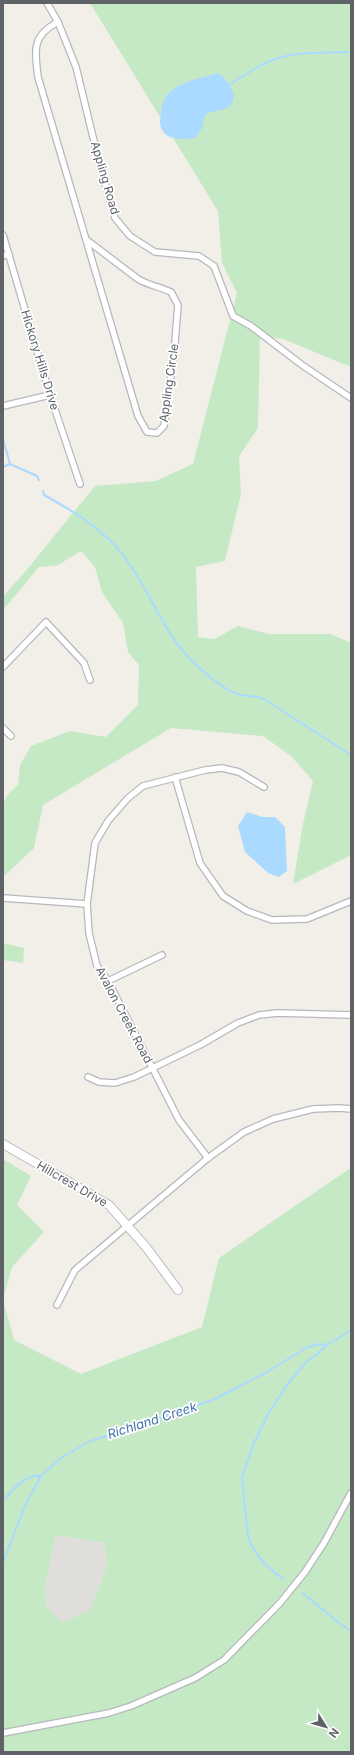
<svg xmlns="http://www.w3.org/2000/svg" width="354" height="1755" font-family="Inter,sans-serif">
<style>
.industrial{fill:#e0deda}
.green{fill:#c5e8c5;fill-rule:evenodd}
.water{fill:#aadaff}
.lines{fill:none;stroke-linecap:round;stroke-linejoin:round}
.stream{stroke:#aadaff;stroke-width:2}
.street-casing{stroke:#b5b8bc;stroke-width:8}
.secondary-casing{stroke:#b6babf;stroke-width:10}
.street{stroke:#fff;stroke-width:5.5}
.secondary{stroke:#fff;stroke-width:8}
.labels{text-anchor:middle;stroke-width:3.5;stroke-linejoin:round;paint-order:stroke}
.street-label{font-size:12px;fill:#5f6368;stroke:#fff}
.water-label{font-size:13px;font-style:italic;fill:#4174aa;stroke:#fff}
</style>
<rect width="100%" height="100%" fill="#f1efe8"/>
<path class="industrial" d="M56,1535l48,8 3,23 -18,45 -28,12 -15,-18 -1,-19z"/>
<g class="green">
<path d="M90,3h261v364l-68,-28 -23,-3 -2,92 -19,28 2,38 -16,67 -29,6 2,70 16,2 24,-13 31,8h61l21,9v212l-58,29 10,-60 10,-43 -22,-25 -28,-20 -92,-8 -128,77 -9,43 -31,29v-74l7,-11 8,-7 2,-20 11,-19 39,-15 36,6 32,-32 1,-40 -11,-13 -5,-29 -21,-31 -7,-25 -14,-16 -23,14 -19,2 -36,43v-14l22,-24 70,-86 61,-5 37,-17 44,-171 -15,-30 -4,-52z"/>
<path d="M3,943l21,5 -1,15 -20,-3z"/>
<path d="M3,1159l28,17 -14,29 27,27 -32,35 -9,32z"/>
<path d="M349,1169l2,1v582h-348v-452l11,40 67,34 121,-47 17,-69zM56,1535l48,8 3,23 -18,45 -28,12 -15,-18 -1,-19z"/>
</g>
<g class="water">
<path d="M218,73c9,6 24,25 10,34 -6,5 -16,3 -23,8l-4,15 -6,8c-13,2 -33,3 -35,-15 0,-3 1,-6 1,-9 0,-7 2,-14 7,-20 12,-13 34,-16 50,-21z"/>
<path d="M247,812l16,5h12l10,10 2,44 -8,6 -11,-4 -23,-21 -7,-26z"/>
</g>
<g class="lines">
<g class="stream">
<path d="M229,85c16,-10 32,-22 50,-27 22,-7 49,-5 72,-6"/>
<path d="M3,439l7,25 27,12 2,4"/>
<path d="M3,467l7,-3"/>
<path d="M43,491l1,4c29,16 59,34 79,60 29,37 42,86 79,115 9,8 22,19 33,23 9,4 19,2 29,6l87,56"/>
<path d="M3,1500c10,-10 22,-26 38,-24"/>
<path d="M3,1562l22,-56 16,-30 20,-18 29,-17 30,-9 95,-33 52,-27 39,-24 13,-4 8,1"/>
<path d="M283,1579c-14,-11 -30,-24 -35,-43l-6,-59 12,-34 14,-29 18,-28 21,-25 8,-5 12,-11 24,-15"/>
<path d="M303,1593l32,27 16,11"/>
</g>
<defs>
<g id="street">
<path d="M47,3l11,19 18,45 24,99 15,52 15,18 25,16 44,4 15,10 19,50 18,10 51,39 49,33"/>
<path d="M58,22c-27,14 -23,29 -20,55l100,339 9,16 10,1 7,-7 10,-72 4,-49 -7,-13c-11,-5 -23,-7 -33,-13l-50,-38"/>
<path d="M3,235l47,160 30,89"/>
<path d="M3,256l6,-2"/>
<path d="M3,406l47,-11"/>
<path d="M3,667l43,-45 38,41 6,17"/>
<path d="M3,728l8,8"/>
<path d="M175,777l25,86 23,33 24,15 25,9 35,-1 44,-18"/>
<path d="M3,898l84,6"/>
<path d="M108,981l54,-26"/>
<path d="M88,1077l11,5 16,1 19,-6 66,-32 38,-22 21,-8 19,-2 73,2"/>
<path d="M208,1158l-29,-38 -71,-139 -11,-15 -8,-33 -2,-29 8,-61 13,-22 20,-23 15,-12 62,-16 17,-2 17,4 25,15"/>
<path d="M57,1305l18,-35 133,-112 36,-26 29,-13 40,-10 26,-1 12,1"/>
<path d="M3,1733l106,-20 22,-7 64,-28 29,-18 56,-57 25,-31 19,-29 27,-50"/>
</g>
<path id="secondary" d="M3,1144l106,61 37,42 32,43"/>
</defs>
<use href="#street" class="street-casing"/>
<use href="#secondary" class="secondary-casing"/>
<use href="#street" class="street"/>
<use href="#secondary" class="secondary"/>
</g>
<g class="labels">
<g class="street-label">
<text transform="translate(105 178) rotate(74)" y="4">Appling Road</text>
<text transform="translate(40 360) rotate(73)" y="4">Hickory Hills Drive</text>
<text transform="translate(169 383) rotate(-82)" y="4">Appling Circle</text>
<text transform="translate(124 1015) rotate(62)" y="4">Avalon Creek Road</text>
<text transform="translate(72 1184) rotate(30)" y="4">Hillcrest Drive</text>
</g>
<g class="water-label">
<text transform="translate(152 1420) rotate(-18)" y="5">Richland Creek</text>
</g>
</g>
<rect width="354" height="1755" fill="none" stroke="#5f6368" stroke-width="8"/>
<g transform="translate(326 1727) rotate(127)" stroke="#ffffff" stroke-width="3" paint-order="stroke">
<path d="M0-3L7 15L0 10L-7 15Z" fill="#5f6368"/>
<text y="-6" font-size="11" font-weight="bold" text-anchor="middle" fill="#5f6368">N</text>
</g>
</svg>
